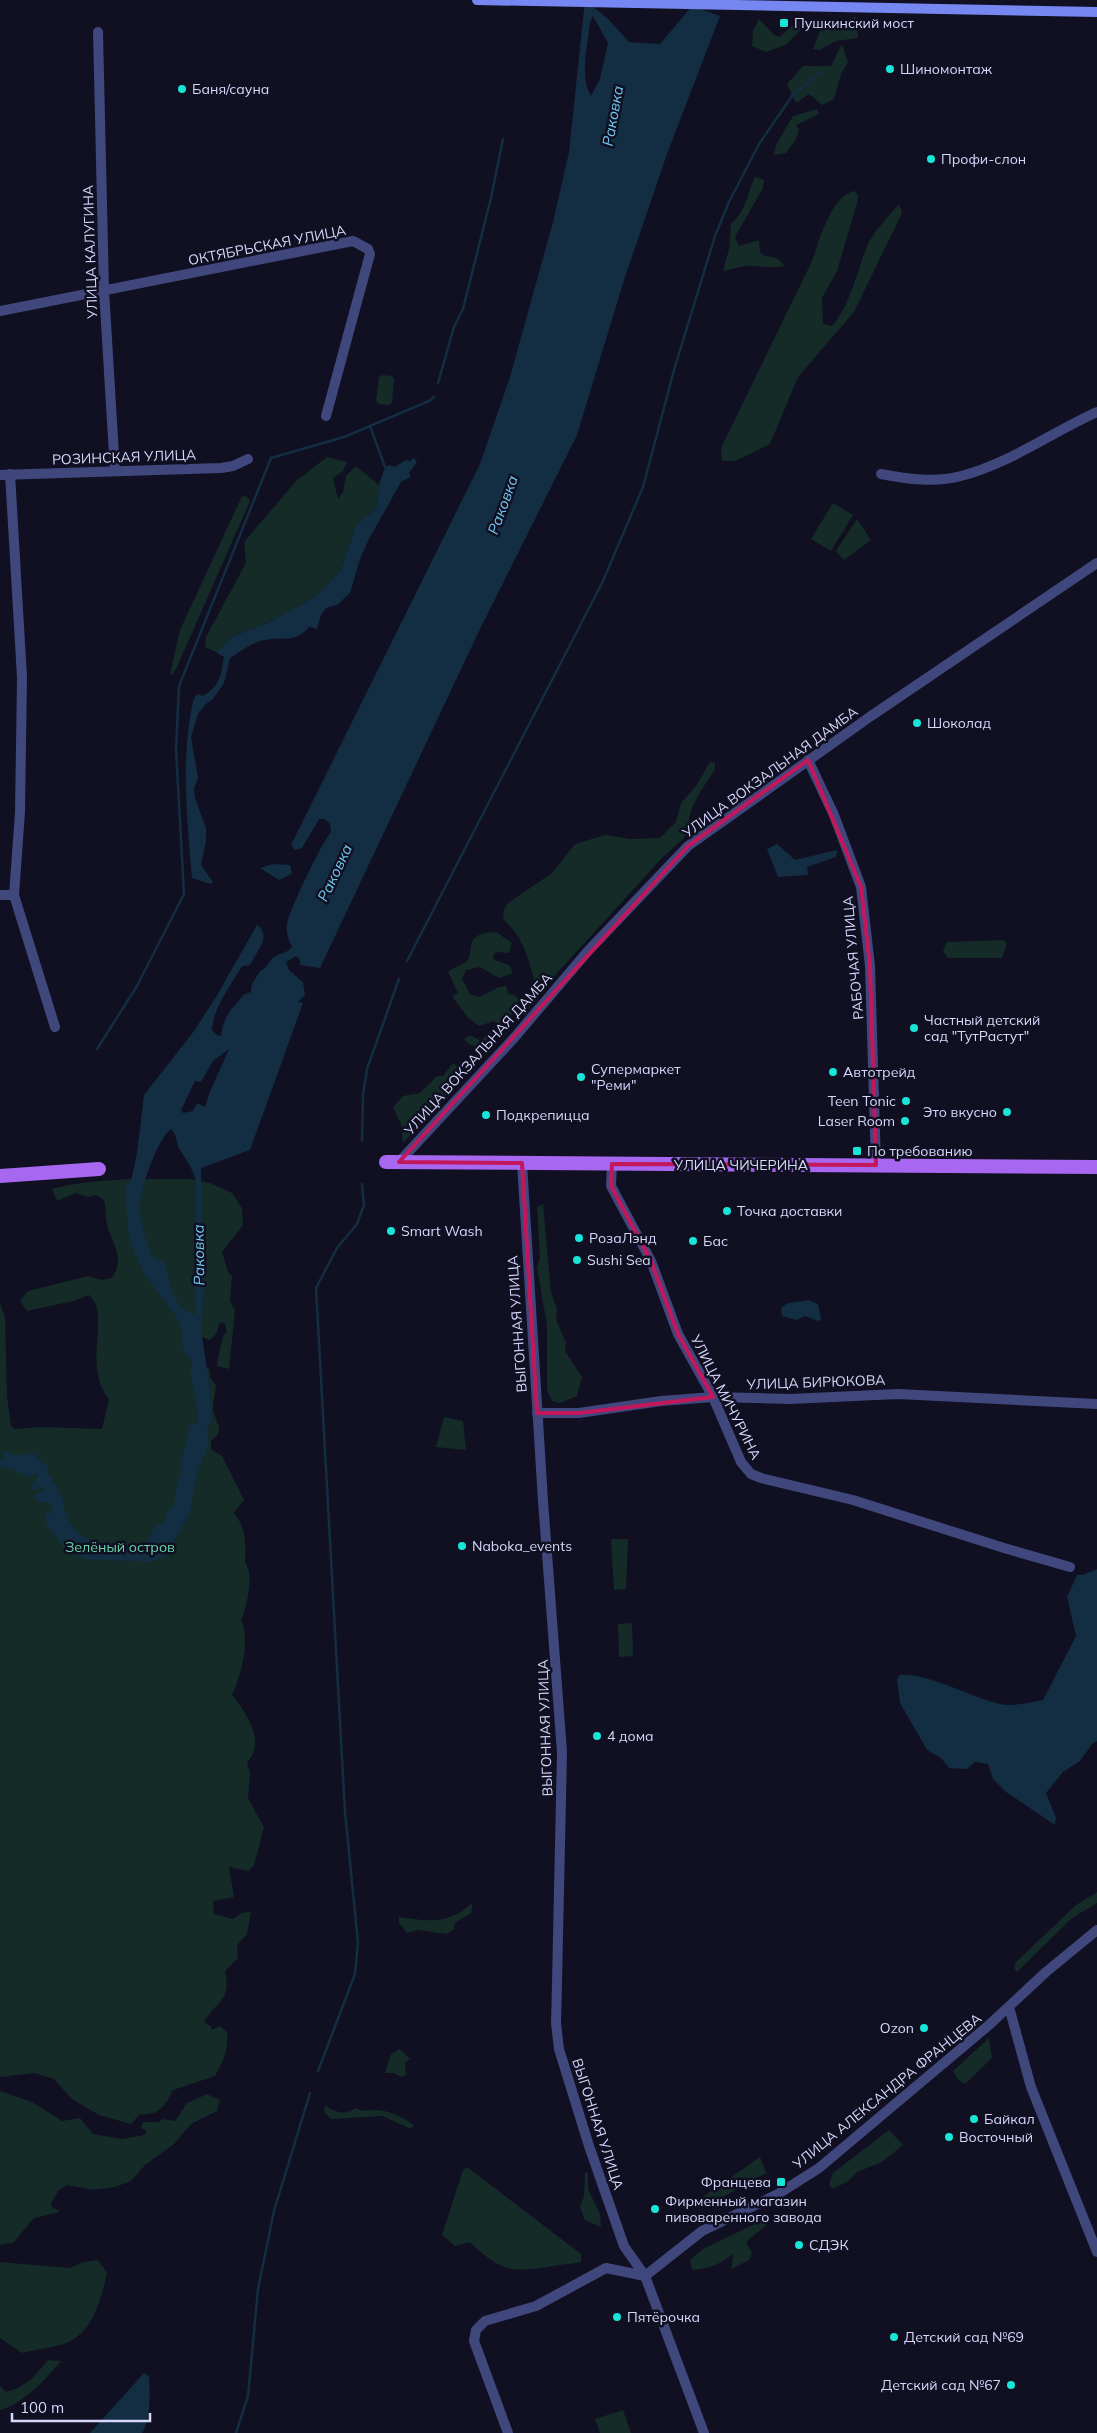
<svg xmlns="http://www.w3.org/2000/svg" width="1097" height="2433" font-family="Mulish,sans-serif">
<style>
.green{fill:#142b27}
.water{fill:#132d43;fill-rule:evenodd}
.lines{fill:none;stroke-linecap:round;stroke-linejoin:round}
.stream{stroke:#132d43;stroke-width:2.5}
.minor{stroke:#40477c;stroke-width:10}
.tertiary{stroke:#40477c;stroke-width:10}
.secondary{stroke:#7687f1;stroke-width:10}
.primary{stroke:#a767f0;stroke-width:14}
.marked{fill:none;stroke:#c2185b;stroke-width:4;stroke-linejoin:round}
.poi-dot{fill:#17e5d8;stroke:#101022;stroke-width:2}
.labels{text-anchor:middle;stroke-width:5;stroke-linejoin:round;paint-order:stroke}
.poi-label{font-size:14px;fill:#d5d7fb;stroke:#101022;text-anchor:start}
.street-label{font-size:14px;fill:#d5d7fb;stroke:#101022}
.park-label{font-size:14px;fill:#68d3a7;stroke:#101022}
.water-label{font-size:15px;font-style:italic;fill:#6ec9f0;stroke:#101022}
</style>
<rect width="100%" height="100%" fill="#101022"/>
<g class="green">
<path d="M856,17l2,21 -22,3 -17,9 -6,-1 11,-28 10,2z"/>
<path d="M759,19l15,16 5,2 18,-15 8,2 -1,2 -17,18 -21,8 -14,-6 1,-16z"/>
<path d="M842,44l6,18 -7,12 -7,25 -12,6 -13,-11 -13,9 -9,-19 16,-18h28z"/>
<path d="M817,109l2,5 -23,11 3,5 -3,9 -10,14 -12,2 2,-10 17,-29z"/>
<path d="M755,177l9,3 -1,8 -28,49 4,9 20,-6 1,12 5,4c7,0 16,3 19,10 -12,2 -21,1 -32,0 -9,-1 -20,4 -29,5l6,-22 2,-25c15,-13 16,-30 24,-47z"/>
<path d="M855,191l3,5 -1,7 -20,68 -15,27 1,26 9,2c19,-22 25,-56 36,-82 7,-14 21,-28 31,-40l3,9 -48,99 -56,65 -28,67 -35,17h-13l-1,-13 92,-189c6,-19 19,-65 42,-68z"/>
<path d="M382,375l10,1 2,3 -2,24 -4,2 -9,-1 -3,-3 3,-24z"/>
<path d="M327,457l20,5 -4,9 -10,7 5,21 5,-7 3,-16 10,-10 23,19 -2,22 -21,18 -16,46 -24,25 -47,26 -38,15 -15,15 -11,-5 1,-10 40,-74 -2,-21 52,-61z"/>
<path d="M242,496l5,1 3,4 -73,166 -5,8 -2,-1 10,-44z"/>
<path d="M833,503l20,12 -22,36 -20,-12z"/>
<path d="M857,519l14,21 -27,20 -8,-9z"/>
<path d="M710,762l5,1v6c-11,19 -29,39 -26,61l-6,9 -21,19 -124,136c-8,-27 -12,-56 -35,-75l1,-10 4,-6 44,-30 23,-29 30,-9 26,4 29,-1 16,-16 5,-19 15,-17z"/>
<path d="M496,932l16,11 -3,10 -13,-1 -3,4 1,4 15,5 4,8 -14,5 -19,-11 -14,3 -4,9 8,15 10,3 19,-10 7,-1 2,8 6,1 6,5 -20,33 -16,17 -15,-6 -5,-5 6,-4 11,6 16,-17 -3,-3 -15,5 -11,-8 -16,-22 6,-3 -10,-21c6,-5 12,-6 18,-10 11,-10 -6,-29 30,-30z"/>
<path d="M1004,940l3,4 -5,14h-54l-5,-7 4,-9z"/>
<path d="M453,1063l13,10 -63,70 -2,-19 -8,-17 10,-11 17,-3 17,-17h6z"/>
<path d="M190,1179l20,4 22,10 10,15 1,17 -21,27 6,20 4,4 -2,25 5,9 -6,59 -12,-3c0,-11 5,-19 6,-30l4,-4 -2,-8 -5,-2 -4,12 -6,6 -8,-3 3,30 4,1 2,11 5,6c-1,8 -3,17 -3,24 2,15 14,20 -2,32v8l11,7 22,44 -10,13c12,15 12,29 11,47 0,4 3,7 4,11 2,15 -2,35 -8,49 10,17 0,57 -9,75 14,17 35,48 15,67l3,11 -2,25 16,29 -10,38 -5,6 -20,-4 5,30 -21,4 1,13 19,5 8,-6 10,-1 -4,22 -10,11 1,13 -13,13c7,30 -9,30 -21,51l7,4 1,4 8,-4 7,6c2,16 -4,30 -12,44l-42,14c-7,15 -14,26 -33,24l-9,10 -32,-9 -27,-16 -18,-20 -19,-6 -35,4v-774l5,14 2,79 4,30 4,3 24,-2 63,2 7,-30c-28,-34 3,-84 -20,-104l-16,6 -46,10 -7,-10 8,-10 60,-15 13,4 11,-2c14,-21 0,-33 -5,-54 -2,-7 -1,-16 -3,-24l-8,-5 -8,2 -12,-4 -19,8 -5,-12c44,-12 93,-10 138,-10z"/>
<path d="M543,1204l8,88 6,17 -1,10 10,24 -1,8 17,26 -5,19 -17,7 -8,-2 -5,-11v-65l-10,-57 3,-11 -3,-50z"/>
<path d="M444,1417l19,4 3,29 -30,-3z"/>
<path d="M611,1539h17l-2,50 -12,1z"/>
<path d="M632,1623l1,33 -14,1 -1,-33z"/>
<path d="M1097,1892v11l-25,15 -55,54 -3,-4 2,-6 60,-57z"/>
<path d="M473,1902l-2,11 -16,10 -1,6 -7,5 -30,-4 -10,3 -8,-10v-6c31,5 52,7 74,-15z"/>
<path d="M989,2038l3,20 -27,26 -7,-4 -5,-9z"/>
<path d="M400,2049l10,10 -5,4 1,12 -5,2 -7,-4h-9l6,-19z"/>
<path d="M0,2091l32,11 30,19 18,-3 13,16 29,5 23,-4 2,-4 -6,-3 2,-6h16l4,-3 12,2 12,-18 20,-9 13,6 -3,11 -26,13 -17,20 -29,21 -14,16 -16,6 -22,3 -26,-5 -8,5 -9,15 10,7 -26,6 -20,24 -14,3z"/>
<path d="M325,2105c9,7 21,11 30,3 8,4 12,2 20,2 14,0 27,7 39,15l-3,4 -29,-13 -51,3 -7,-7z"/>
<path d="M889,2130l14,15 -21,17 -25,10 -10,10 -15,7 -3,-5 4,-11z"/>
<path d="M760,2157l6,16 -59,33 -3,-10z"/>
<path d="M467,2167l114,87v8c-9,2 -18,2 -27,4 -41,7 -54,6 -84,-24l-15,4 -13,-11 21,-65z"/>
<path d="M585,2172l3,1v16l12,25 1,13 -16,-7 -5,-13 4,-11z"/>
<path d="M767,2218l3,4 -24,20 6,11 -3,7 -18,9 3,-16c-12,11 -26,16 -42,17l-2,-10 13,-11z"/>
<path d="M98,2260l9,13c-6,26 -14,61 -43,71 -13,4 -28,5 -42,9l-22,-15v-76l70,6 14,-6z"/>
<path d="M48,2360l13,1c-15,18 -38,43 -61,49v-24l6,6c19,-4 30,-17 42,-32z"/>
<path d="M623,2410l8,23h-31l-5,-14z"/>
</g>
<g class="water">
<path d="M585,0l23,19 21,23 31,2 32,-38 28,10 -53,138 -44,129 -46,152 -97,194 -160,339 -20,-3v-5l-4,-4 -10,6 3,8 14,12 2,13 -7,7 5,1 -53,147 -49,18 1,64 4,26 -5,72 8,52 3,41 -5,4 2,16 -12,31 -7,39 -19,34 -9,10 -10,5 -67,-3 -11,-5 -12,-9 -16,-22 -1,-8 7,-2v-6l-4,-5h-9l-5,-4 2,-4 8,-4 -1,-3 -7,3 -6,-2 8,-13 -2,-2 -6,4c-12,-2 -17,-12 -30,-9v-9l5,-2 -3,-6h6l4,4h13l7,-3 9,10 9,4 -3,4c4,9 11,17 15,27 2,5 2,11 3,15 12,29 32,34 60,34l4,4 8,-4 3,1 6,-3 9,-18 6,-2 4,-5v-5l9,-10 4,-25 4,-8 -3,-6 7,-20 3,-20 8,-2c1,-11 -3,-37 -7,-48l2,-8 -2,-11h-4l-5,-14 2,-8 -6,-16 -32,-43 -16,-35 -4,-52 6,-7 6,-28 7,-58 50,-64 22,-34 41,-72c16,10 -2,29 -7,40l-8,1c-11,19 -29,42 -30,64l6,6h3c1,-11 6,-23 14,-31 3,-4 5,-5 8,-10l8,-3 1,-8 8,-13c8,-3 8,-10 14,-14 7,-5 11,-2 18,-10 -4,-8 -6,-14 -5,-23 3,-15 34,-80 44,-92l-1,-8 -5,-5h-6l-17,29 -7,2 -4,-5 189,-381 30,-87 43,-155 16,-70zM593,16l15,27 -8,36 -9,17c-12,-19 -3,-52 -1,-74zM229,1049l-20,45 -4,13 -8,-4 -4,8 -10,2 -2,-3 14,-29 6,1 12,-21zM171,1129c6,6 5,12 8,19 7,12 13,19 17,33l-1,134 -15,-8 -8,-16 -7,-28 -13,-7c-5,-15 -11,-29 -12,-45 -2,-19 17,-71 31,-82z"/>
<path d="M414,458l3,4 -8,11 2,4 -10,5 -32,57 -9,20 -10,34 -13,12 -11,3 -5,7 -4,14 -8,-2c-15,18 -27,8 -49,14 -12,4 -20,11 -30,17l-6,25 -12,17 -6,4 -8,10 -7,23 7,41 -4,10 1,10 11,30v13l-5,24 12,17 -2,2 -19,-6c-5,-60 -12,-122 2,-180l4,-4 4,2c17,-8 19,-20 22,-39l-8,-5 15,-15 38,-15 47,-26 24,-25 16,-46 21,-18 2,-22 6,-18 4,-2 6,2 11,-7 4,1z"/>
<path d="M777,844l18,16 42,-10 -1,7 -29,10 1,8 -30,2 -11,-28z"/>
<path d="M274,864l16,1 2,9 -13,6 -19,-12z"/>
<path d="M808,1300l10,4 3,16 -3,1 -13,-5 -8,4 -15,-4 -1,-7c6,-9 17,-6 27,-9z"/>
<path d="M1097,1569v172l-5,3 -12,17 -17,11 -17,21 10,25 -1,7 -49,-33 -13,-13 -5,-15 -13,-2 -8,7 -18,-1 -8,-10 -14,-8 -27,-47 -3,-24 3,-4c26,-3 73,23 100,29 13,3 30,-2 43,-4l33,-64 -9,-39 10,-22h6z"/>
<path d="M144,2373l5,3c1,18 2,42 -7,57h-52z"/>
</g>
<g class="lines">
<g class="stream">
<path d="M438,383l16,-56 9,-18 28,-111 12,-59"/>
<path d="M370,426l59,-25 5,-4"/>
<path d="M407,961l196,-380 40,-94 31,-117 41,-134 14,-34 30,-58 33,-48 29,-24"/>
<path d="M97,1049l40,-63 47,-92 -8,-145 3,-63 92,-228 73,-21 26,-11 15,41"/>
<path d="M362,1141l1,-46 4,-26 32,-90"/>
<path d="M318,2071l37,-97 3,-31 -13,-131 -29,-524 21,-40 20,-24 7,-19 -2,-21"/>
<path d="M236,2433l12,-37 10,-107 16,-78 36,-118"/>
</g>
<g class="minor">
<path d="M98,32l6,258 11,181"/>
<path d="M0,311l353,-70 15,8 2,5 -44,162"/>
<path d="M10,474l12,203 -2,135 -6,83 41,132"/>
<path d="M881,474c26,5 54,9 80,2 48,-12 91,-44 136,-64"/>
<path d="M0,475l221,-7 12,-2 15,-7"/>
<path d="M808,760l26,55 27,72 9,79 6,199"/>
<path d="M0,895h14"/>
<path d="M612,1164l-1,22 40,75 27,73 35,63 28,65 10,12 10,4 92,22 151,48 66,19"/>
<path d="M537,1413h42l82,-12 52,-4 77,2 108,-5 199,10"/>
<path d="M1009,2007l22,80 66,165"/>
<path d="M508,2433l-34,-92 2,-11 9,-9 51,-15 70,-38 39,8 59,157"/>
</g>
<g class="tertiary">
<path d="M399,1162l115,-124 74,-87 100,-105 183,-130 226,-153"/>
<path d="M522,1163l21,338 19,251 -5,231 -1,40 3,26 30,97 35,100 21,30 57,-45 76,-37 41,-26 170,-143 57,-53 51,-42"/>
</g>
<path class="secondary" d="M477,0l620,12"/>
<g class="primary">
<path d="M386,1162l711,5"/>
<path d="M0,1176l99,-7"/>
</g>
</g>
<path class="marked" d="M808,760l53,127 9,79 6,199 -264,-1 -1,22 40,75 27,73 35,63 -134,16h-42l-15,-250 -123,-1 289,-316z"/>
<g class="poi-dot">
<rect x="779" y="18" width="10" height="10" rx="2.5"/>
<circle cx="890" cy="69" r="5"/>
<circle cx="182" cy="89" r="5"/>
<circle cx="931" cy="159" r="5"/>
<circle cx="917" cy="723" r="5"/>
<circle cx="914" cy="1028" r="5"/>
<circle cx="833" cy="1072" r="5"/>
<circle cx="581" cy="1077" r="5"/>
<circle cx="906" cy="1101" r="5"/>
<circle cx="1007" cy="1112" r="5"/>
<circle cx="486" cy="1115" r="5"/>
<circle cx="905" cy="1121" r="5"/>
<rect x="852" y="1146" width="10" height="10" rx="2.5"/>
<circle cx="727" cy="1211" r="5"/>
<circle cx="391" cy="1231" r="5"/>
<circle cx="579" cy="1238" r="5"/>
<circle cx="693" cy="1241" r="5"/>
<circle cx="577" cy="1260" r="5"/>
<circle cx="462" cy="1546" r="5"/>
<circle cx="597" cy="1736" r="5"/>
<circle cx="924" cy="2028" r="5"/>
<circle cx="974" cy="2119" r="5"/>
<circle cx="949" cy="2137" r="5"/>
<rect x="776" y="2177" width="10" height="10" rx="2.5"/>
<circle cx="655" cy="2209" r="5"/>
<circle cx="799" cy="2245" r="5"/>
<circle cx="617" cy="2317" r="5"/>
<circle cx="894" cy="2337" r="5"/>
<circle cx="1011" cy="2385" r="5"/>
</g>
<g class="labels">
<g class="poi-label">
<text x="794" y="28">Пушкинский мост</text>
<text x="900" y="74">Шиномонтаж</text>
<text x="192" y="94">Баня/сауна</text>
<text x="941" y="164">Профи-слон</text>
<text x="927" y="728">Шоколад</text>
<text x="924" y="1025">Частный детский<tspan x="924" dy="16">сад "ТутРастут"</tspan></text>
<text x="591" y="1074">Супермаркет<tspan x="591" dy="16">"Реми"</tspan></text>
<text x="843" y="1077">Автотрейд</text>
<text x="896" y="1106" text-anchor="end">Teen Tonic</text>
<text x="997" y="1117" text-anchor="end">Это вкусно</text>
<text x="496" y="1120">Подкрепицца</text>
<text x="895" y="1126" text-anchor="end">Laser Room</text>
<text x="867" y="1156">По требованию</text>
<text x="737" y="1216">Точка доставки</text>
<text x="401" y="1236">Smart Wash</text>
<text x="589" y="1243">РозаЛэнд</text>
<text x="703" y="1246">Бас</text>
<text x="587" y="1265">Sushi Sea</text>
<text x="472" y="1551">Naboka_events</text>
<text x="607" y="1741">4 дома</text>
<text x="914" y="2033" text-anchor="end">Ozon</text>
<text x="984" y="2124">Байкал</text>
<text x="959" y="2142">Восточный</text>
<text x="771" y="2187" text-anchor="end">Францева</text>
<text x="665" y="2206">Фирменный магазин<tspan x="665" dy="16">пивоваренного завода</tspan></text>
<text x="809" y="2250">СДЭК</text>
<text x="627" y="2322">Пятёрочка</text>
<text x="904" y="2342">Детский сад №69</text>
<text x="1001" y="2390" text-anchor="end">Детский сад №67</text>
</g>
<g class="street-label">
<text transform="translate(267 245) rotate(-11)" y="5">ОКТЯБРЬСКАЯ УЛИЦА</text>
<text transform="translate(90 252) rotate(-92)" y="5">УЛИЦА КАЛУГИНА</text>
<text transform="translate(124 457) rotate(-2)" y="5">РОЗИНСКАЯ УЛИЦА</text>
<text transform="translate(770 772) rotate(-36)" y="5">УЛИЦА ВОКЗАЛЬНАЯ ДАМБА</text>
<text transform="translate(853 958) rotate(-95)" y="5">РАБОЧАЯ УЛИЦА</text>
<text transform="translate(478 1054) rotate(-48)" y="5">УЛИЦА ВОКЗАЛЬНАЯ ДАМБА</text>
<text x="741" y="1170">УЛИЦА ЧИЧЕРИНА</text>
<text transform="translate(517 1324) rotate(-94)" y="5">ВЫГОННАЯ УЛИЦА</text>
<text transform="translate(816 1382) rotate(-2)" y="5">УЛИЦА БИРЮКОВА</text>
<text transform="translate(726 1397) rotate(63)" y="5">УЛИЦА МИЧУРИНА</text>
<text transform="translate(545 1728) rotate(-92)" y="5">ВЫГОННАЯ УЛИЦА</text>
<text transform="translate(887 2091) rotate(-39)" y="5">УЛИЦА АЛЕКСАНДРА ФРАНЦЕВА</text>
<text transform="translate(598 2124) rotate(72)" y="5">ВЫГОННАЯ УЛИЦА</text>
</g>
<g class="park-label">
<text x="120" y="1552">Зелёный остров</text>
</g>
<g class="water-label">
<text transform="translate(613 116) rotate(-80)" y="5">Раковка</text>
<text transform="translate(503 505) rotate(-70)" y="5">Раковка</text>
<text transform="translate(335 873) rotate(-65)" y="5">Раковка</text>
<text transform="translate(199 1255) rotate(-91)" y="5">Раковка</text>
</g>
</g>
<path d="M12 2413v8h138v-8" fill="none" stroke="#d5d7fb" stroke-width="2.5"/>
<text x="20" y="2413" font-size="15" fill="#d5d7fb" stroke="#101022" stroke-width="4" paint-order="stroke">100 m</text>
</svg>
